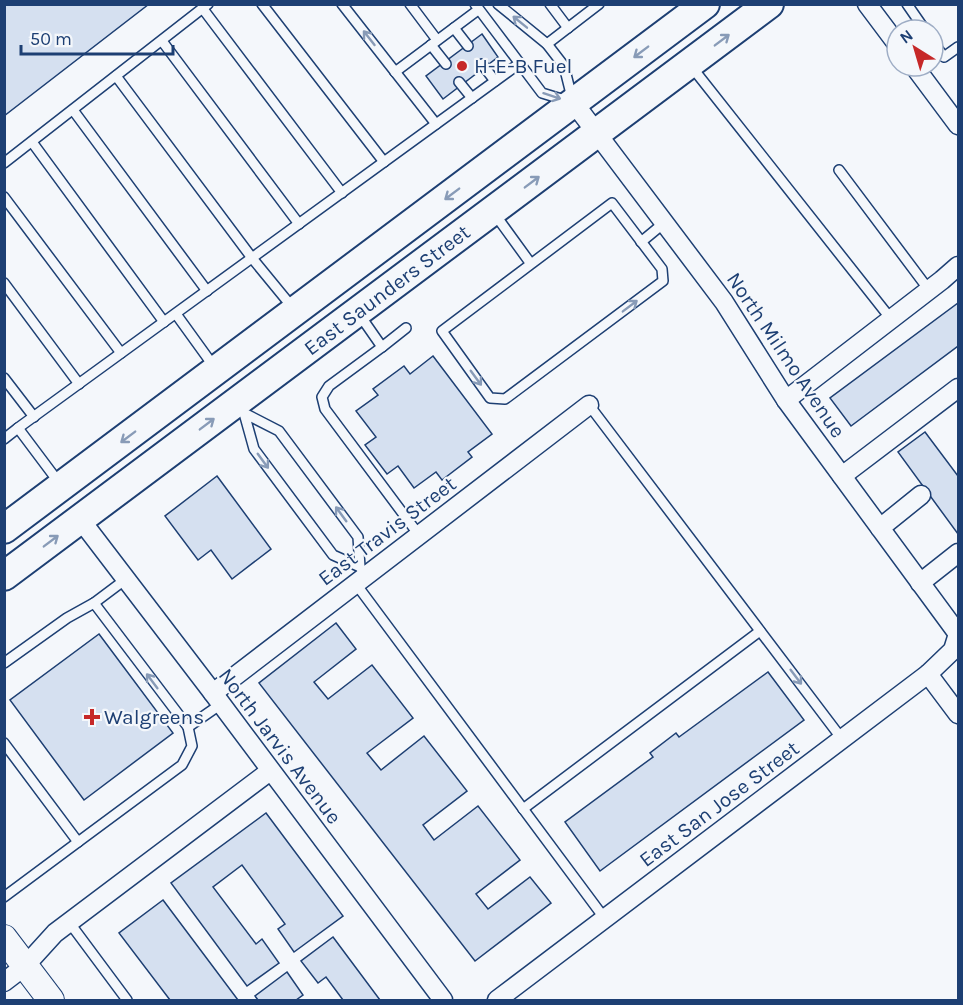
<svg xmlns="http://www.w3.org/2000/svg" width="963" height="1005" font-family="Karla,sans-serif">
<style>
.building{fill:#d5e0f0;stroke:#1d3f73;stroke-width:1.5}
.lines{fill:none;stroke-linecap:round;stroke-linejoin:round}
.service-casing{stroke:#1d3f73;stroke-width:12}
.minor-casing{stroke:#1d3f73;stroke-width:21}
.secondary-casing{stroke:#1d3f73;stroke-width:28}
.primary-casing{stroke:#1d3f73;stroke-width:32}
.service{stroke:#f4f7fb;stroke-width:9}
.minor{stroke:#f4f7fb;stroke-width:18}
.secondary{stroke:#f4f7fb;stroke-width:26}
.primary{stroke:#f4f7fb;stroke-width:28}
.oneway{stroke:#889bb7}
.poi-dot{fill:#c62828;stroke:#f4f7fb;stroke-width:2}
.labels{text-anchor:middle;stroke-width:4.5;stroke-linejoin:round;paint-order:stroke}
.poi-label{font-size:21px;fill:#1d3f73;stroke:#f4f7fb;text-anchor:start}
.street-label{font-size:21px;fill:#1d3f73;stroke:#f4f7fb}
</style>
<rect width="100%" height="100%" fill="#f4f7fb"/>
<g class="building">
<path d="M4,4h145l-145,112z"/>
<path d="M482,34l16,23 -55,42 -17,-23z"/>
<path d="M958,303v43l-107,80 -21,-28z"/>
<path d="M433,356l59,78 -24,18 4,5 -30,23 -6,-8 -22,16 -16,-22 -11,8 -22,-29 11,-8 -20,-26 22,-16 -5,-6 31,-23 6,8z"/>
<path d="M925,432l33,44v58l-60,-82z"/>
<path d="M217,476l54,73 -39,30 -21,-29 -13,10 -33,-44z"/>
<path d="M336,623l20,26 -42,33 14,17 44,-34 41,53 -46,35 14,17 43,-34 43,55 -44,34 11,15 44,-34 42,54 -44,34 12,15 42,-32 21,26 -76,58 -216,-278z"/>
<path d="M99,634l74,99 -89,67 -74,-100z"/>
<path d="M768,672l36,48 -204,151 -35,-49 88,-65 -3,-4 26,-20 3,4z"/>
<path d="M266,813l77,103 -49,36 -16,-23 7,-5 -43,-59 -29,22 43,57 6,-5 17,24 -32,23 -76,-103z"/>
<path d="M163,900l75,100h-68l-51,-67z"/>
<path d="M333,937l47,63h-37l-17,-23 -8,6 -17,-22z"/>
<path d="M287,972l16,23 -7,5h-38l-3,-4z"/>
</g>
<g class="lines">
<defs>
<g id="service">
<path d="M262,4l122,158"/>
<path d="M342,4l94,120"/>
<path d="M410,4l27,36"/>
<path d="M475,4l67,89 26,8"/>
<path d="M498,4l49,40 17,22 8,32"/>
<path d="M550,4l18,24"/>
<path d="M907,4l18,26"/>
<path d="M203,9l139,184"/>
<path d="M454,28l14,18"/>
<path d="M162,41l137,183"/>
<path d="M933,42l11,15 14,-10"/>
<path d="M547,44l52,-40"/>
<path d="M431,45l15,19"/>
<path d="M482,64l13,17"/>
<path d="M691,66l200,253"/>
<path d="M395,72l83,-62"/>
<path d="M116,76l136,182 41,50"/>
<path d="M459,82l13,16"/>
<path d="M73,110l134,181"/>
<path d="M32,142l132,180"/>
<path d="M4,163l204,-159"/>
<path d="M839,170l90,120"/>
<path d="M4,197l117,156"/>
<path d="M494,213l37,51 -89,67 48,67 15,1 158,-118 -1,-12 -50,-66 -81,61"/>
<path d="M641,242l23,-19"/>
<path d="M4,283l75,101"/>
<path d="M176,314l39,54"/>
<path d="M359,314l23,33 24,-19"/>
<path d="M382,347l-53,39 -7,11 3,12 94,126"/>
<path d="M4,378l30,39"/>
<path d="M589,405l253,334"/>
<path d="M18,428l502,-365"/>
<path d="M4,439l14,-11 42,56"/>
<path d="M360,567l-2,-30 -79,-106 -35,-18 10,36 79,106 27,12 6,9"/>
<path d="M356,584l249,335"/>
<path d="M94,603l94,124"/>
<path d="M4,663l63,-45 27,-15 32,-24"/>
<path d="M4,743l74,99 104,-77 10,-19 -4,-19 33,-23"/>
<path d="M523,809l237,-178"/>
<path d="M4,897l74,-55"/>
<path d="M69,922l58,78"/>
</g>
<g id="minor">
<path d="M867,4l30,40"/>
<path d="M914,66l44,59"/>
<path d="M786,400l156,-120 16,-14"/>
<path d="M842,476l116,-88"/>
<path d="M80,519l133,174 230,307"/>
<path d="M880,528l41,-33"/>
<path d="M920,583l38,-30"/>
<path d="M928,674l30,40"/>
<path d="M213,693l376,-288"/>
<path d="M4,982l21,-16 30,-33 215,-162"/>
<path d="M497,1000l431,-326 25,-24 5,-16 -172,-234 -62,-98 -150,-199"/>
</g>
<path id="secondary" d="M4,938l47,62"/>
<g id="primary">
<path d="M4,529l701,-525"/>
<path d="M4,576l765,-572"/>
</g>
</defs>
<use href="#service" class="service-casing"/>
<use href="#minor" class="minor-casing"/>
<use href="#secondary" class="secondary-casing"/>
<use href="#primary" class="primary-casing"/>
<use href="#service" class="service"/>
<use href="#minor" class="minor"/>
<use href="#secondary" class="secondary"/>
<use href="#primary" class="primary"/>
</g>
<defs><path id="oneway-shaft" d="M-6 0H5M1.5-3L5.5 0L1.5 3" fill="none" stroke-width="1.6" stroke-linecap="round" stroke-linejoin="round" transform="scale(1.5)"/></defs>
<g class="oneway">
<use href="#oneway-shaft" transform="translate(520 22) rotate(-141)"/>
<use href="#oneway-shaft" transform="translate(369 38) rotate(-128)"/>
<use href="#oneway-shaft" transform="translate(722 40) rotate(-37)"/>
<use href="#oneway-shaft" transform="translate(641 52) rotate(143)"/>
<use href="#oneway-shaft" transform="translate(552 96) rotate(18)"/>
<use href="#oneway-shaft" transform="translate(532 182) rotate(-37)"/>
<use href="#oneway-shaft" transform="translate(452 194) rotate(143)"/>
<use href="#oneway-shaft" transform="translate(630 306) rotate(-37)"/>
<use href="#oneway-shaft" transform="translate(476 378) rotate(54)"/>
<use href="#oneway-shaft" transform="translate(207 424) rotate(-37)"/>
<use href="#oneway-shaft" transform="translate(128 437) rotate(143)"/>
<use href="#oneway-shaft" transform="translate(263 461) rotate(54)"/>
<use href="#oneway-shaft" transform="translate(341 514) rotate(-126)"/>
<use href="#oneway-shaft" transform="translate(51 541) rotate(-37)"/>
<use href="#oneway-shaft" transform="translate(796 677) rotate(53)"/>
<use href="#oneway-shaft" transform="translate(152 681) rotate(-127)"/>
</g>
<g class="poi-dot">
<circle cx="462" cy="66" r="6"/>
<path d="M89 708h6v6h6v6h-6v6h-6v-6h-6v-6h6z"/>
</g>
<g class="labels">
<g class="poi-label">
<text x="474" y="73">H-E-B Fuel</text>
<text x="104" y="724">Walgreens</text>
</g>
<g class="street-label">
<text transform="translate(387 290) rotate(-37)" y="7">East Saunders Street</text>
<text transform="translate(786 355) rotate(56)" y="7">North Milmo Avenue</text>
<text transform="translate(387 531) rotate(-37)" y="7">East Travis Street</text>
<text transform="translate(280 746) rotate(53)" y="7">North Jarvis Avenue</text>
<text transform="translate(719 804) rotate(-37)" y="7">East San Jose Street</text>
</g>
</g>
<rect width="963" height="1005" fill="none" stroke="#1d3f73" stroke-width="12"/>
<g transform="translate(915 48) rotate(323)"><circle r="28" fill="#f4f7fb" stroke="#9eadc5" stroke-width="1.5"/>
<path d="M0-4.5L10 22L0 15L-10 22Z" fill="#c62828"/>
<text y="-9" font-size="16" font-weight="bold" text-anchor="middle" fill="#1d3f73">N</text>
</g>
<path d="M21 45v9h152v-9" fill="none" stroke="#1d3f73" stroke-width="3"/>
<text x="30" y="45" font-size="18" fill="#1d3f73" stroke="#f4f7fb" stroke-width="4.5" paint-order="stroke">50 m</text>
</svg>
